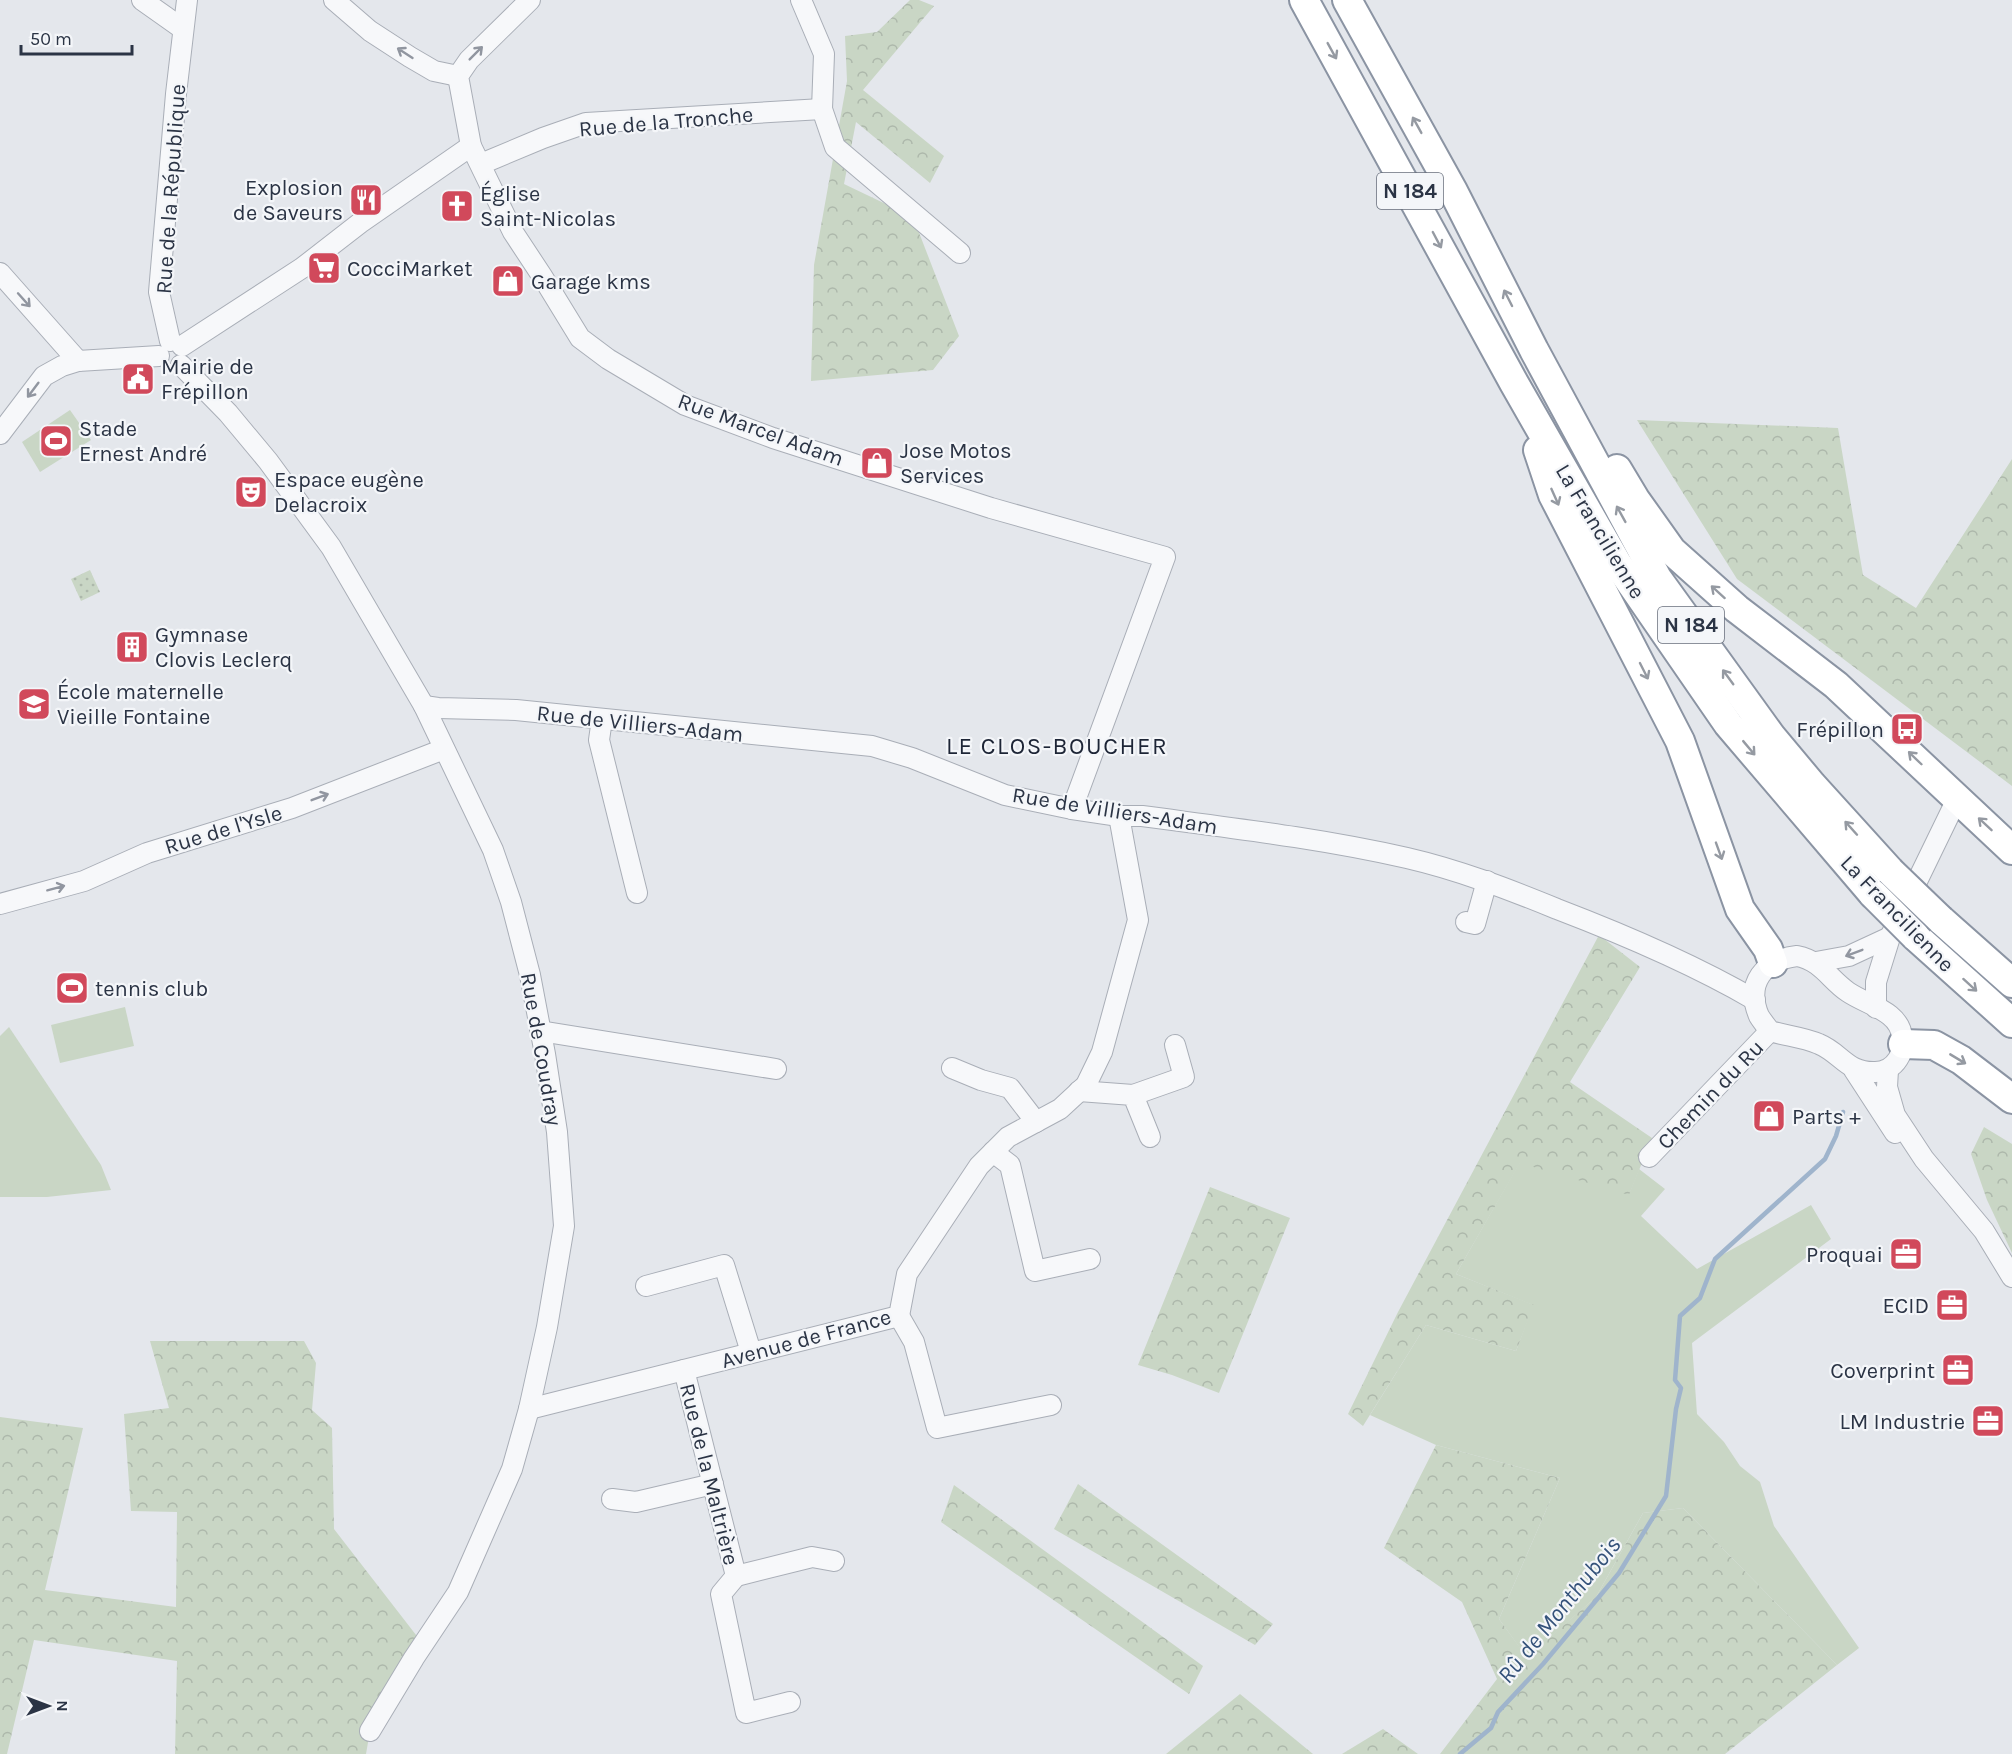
<svg xmlns="http://www.w3.org/2000/svg" width="2012" height="1754" font-family="Karla,sans-serif">
<style>
.green{fill:#c9d6c5}
.forest{fill:url(#forest-crowns)}
.park{fill:url(#park-dots)}
.lines{fill:none;stroke-linecap:round;stroke-linejoin:round}
.stream{stroke:#9fb4cc;stroke-width:4.5}
.minor-casing{stroke:#a9aeb7;stroke-width:22}
.highway-casing{stroke:#8b94a3;stroke-width:32}
.minor{stroke:#f7f8fa;stroke-width:20}
.highway{stroke:#fff;stroke-width:28}
.highway-bridge-casing{stroke:#8b94a3;stroke-width:32;stroke-linecap:butt}
.highway-bridge{stroke:#fff;stroke-width:28}
.oneway{stroke:#959aa2}
.oneway2{stroke:#9196a0}
.labels{text-anchor:middle;stroke-width:4.5;stroke-linejoin:round;paint-order:stroke}
.shield{fill:#f4f6f9;stroke:#676e7b;stroke-width:1.5}
.shield-label{font-size:21px;font-weight:bold;fill:#2b3445}
.street-label{font-size:22px;fill:#2b3445;stroke:#f4f6f9}
.poi-label{font-size:22px;fill:#2b3445;stroke:#f4f6f9;text-anchor:start}
.neighbourhood-label{font-size:24px;letter-spacing:1.5px;fill:#1d2536;stroke:#f4f6f9}
.water-label{font-size:24px;font-style:italic;fill:#34527a;stroke:#f4f6f9}
</style>
<defs>
<pattern id="forest-crowns" width="20" height="18" patternUnits="userSpaceOnUse" patternTransform="scale(1.5)"><rect width="20" height="18" fill="#c9d6c5"/><path d="M2 6a3 3 0 1 1 6 0M12 15a3 3 0 1 1 6 0" fill="none" stroke="#adb8ab"/></pattern>
<pattern id="park-dots" width="8" height="8" patternUnits="userSpaceOnUse" patternTransform="scale(1.5)"><rect width="8" height="8" fill="#c9d6c5"/><path d="M2 2h.1M6 6h.1" fill="none" stroke="#adb8ab" stroke-width="1.8" stroke-linecap="round"/></pattern>
</defs>
<rect width="100%" height="100%" fill="#e4e7ec"/>
<g class="green">
<path d="M70,410l21,30 -51,32 -18,-30z"/>
<path d="M125,1007l9,39 -74,17 -9,-38z"/>
<path d="M9,1027l92,138 10,25 -64,7h-47v-161z"/>
<path d="M1520,1162l109,32 10,-25 26,20 -24,27 56,53 114,-64 20,34 -139,104 5,71 27,28 16,24 20,16 14,44 85,122 -22,17 -154,-157 -40,5 -47,84 -69,61 -28,-39 61,-141 -124,-33 -66,-30 56,-90 90,26 17,-46 -77,-31z"/>
</g>
<g class="forest">
<path d="M910,0h9l15,6 -71,84 81,66 -14,27 -74,-61 -12,62 69,33 46,119 -26,34 -122,11 3,-116 33,-184 -2,-45 32,-4z"/>
<path d="M1637,420l201,8 25,147 53,33 96,-149v327l-275,-207z"/>
<path d="M1599,935l41,32 -70,115 82,56 -23,57 -109,-32 -64,111 78,31 -18,46 -90,-26 -63,101 -15,-12 50,-102z"/>
<path d="M1984,1127l28,17v109l-25,-53 -16,-46z"/>
<path d="M1210,1187l80,31 -71,175 -47,-18 -34,-10z"/>
<path d="M150,1341h154l12,22 -4,47 20,18 2,101 89,115 -53,87 -4,23h-191l2,-93 -143,-21 -27,114h-7v-337l83,11 -38,162 131,17 1,-95 -46,-1 -7,-97 45,-6z"/>
<path d="M1436,1445l124,33 -61,141 28,38 69,-60 47,-84 40,-5 154,157 -112,89h-285l57,-75 -35,-77 -78,-54z"/>
<path d="M1078,1484l195,140 -18,21 -201,-116z"/>
<path d="M954,1485l249,181 -14,28 -248,-172z"/>
<path d="M1240,1694l73,60h-147z"/>
<path d="M1383,1729l35,25h-76z"/>
</g>
<path class="park" d="M90,570l10,22 -19,9 -10,-22z"/>
<g class="lines">
<path class="stream" d="M1460,1754l31,-26 7,-16 45,-48 76,-91 47,-77 10,-87 5,-21 -6,-8 5,-64 20,-18 15,-39 110,-100 11,-23 7,-24"/>
<defs>
<g id="minor">
<path d="M142,0l41,29"/>
<path d="M334,0l36,31 40,26 24,14 24,5"/>
<path d="M530,0l-61,60 -11,16 13,70 42,86 29,44 38,62 28,21 77,46 88,33 218,70 174,49 -93,252"/>
<path d="M801,0l23,54 -2,55 13,38 125,106"/>
<path d="M481,164l62,-26 43,-15 236,-14"/>
<path d="M0,273l78,88"/>
<path d="M170,341l-11,-49 17,-198 11,-94"/>
<path d="M182,346l120,-78 58,-45 111,-77"/>
<path d="M181,365l47,48 40,48 63,86 93,159 69,144 18,52 19,73 15,79 12,78 7,94 -17,101 -18,82 -17,60 -54,123 -44,66 -44,73"/>
<path d="M0,434l44,-58 18,-10 16,-5 81,-5"/>
<path d="M424,706l14,2 78,2 356,36 40,12 93,37 67,14 47,7h23c89,12 177,22 265,42 52,12 101,31 150,51 68,26 136,55 198,91"/>
<path d="M602,719l-3,21 38,153"/>
<path d="M0,904l84,-23 63,-28 145,-45 152,-59"/>
<path d="M1466,922l9,2 12,-43"/>
<path d="M1797,956c25,5 32,23 51,36 19,13 52,19 54,45 1,7 0,16 -4,22 -5,8 -14,13 -23,13 -28,1 -34,-19 -56,-28 -16,-7 -33,-8 -49,-13 -3,-4 -8,-10 -11,-15 -14,-33 5,-56 38,-60z"/>
<path d="M1816,962l33,-6 41,-19"/>
<path d="M1876,1008v-26l14,-45 67,-138"/>
<path d="M540,1031l236,38"/>
<path d="M952,1068l29,12 29,8 26,34"/>
<path d="M1854,1070l41,63"/>
<path d="M1888,1070l-1,17 8,28 29,44 60,72 28,46"/>
<path d="M1079,1091l54,4 17,42"/>
<path d="M1133,1095l51,-18 -9,-32"/>
<path d="M993,1152l17,13 25,106 55,-12"/>
<path d="M1649,1157l121,-126"/>
<path d="M646,1286l78,-21 27,87"/>
<path d="M899,1316l15,26 23,86 114,-23"/>
<path d="M684,1370l52,206 -15,18 25,119 44,-11"/>
<path d="M529,1409l370,-93 8,-42 72,-108 29,-29 52,-28 26,-24 16,-33 36,-132 -19,-104"/>
<path d="M612,1499l24,3 77,-18"/>
<path d="M736,1576l76,-19 22,4"/>
</g>
<g id="highway">
<path d="M1304,0l210,383 103,180 111,161 145,170"/>
<path d="M1347,0l106,191 81,159 123,228 114,158 41,49 78,86"/>
<path d="M1538,450l15,45 127,246 60,168 28,40 5,14"/>
<path d="M1617,469l18,30 37,52 65,58 99,76 176,165"/>
<path d="M1941,920l71,63"/>
<path d="M1915,936l97,87"/>
<path d="M1903,1044l31,1 27,15 51,39"/>
</g>
</defs>
<use href="#minor" class="minor-casing"/>
<use href="#highway" class="highway-casing"/>
<use href="#minor" class="minor"/>
<use href="#highway" class="highway"/>
<defs>
<g id="highway-bridge">
<path d="M1890,871l51,49"/>
<path d="M1873,894l42,42"/>
</g>
</defs>
<use href="#highway-bridge" class="highway-bridge-casing"/>
<use href="#highway-bridge" class="highway-bridge"/>
</g>
<defs><path id="oneway-shaft" d="M-6 0H5M1.5-3L5.5 0L1.5 3" fill="none" stroke-width="1.6" stroke-linecap="round" stroke-linejoin="round" transform="scale(1.5)"/></defs>
<g class="oneway">
<use href="#oneway-shaft" transform="translate(1332 51) rotate(61)"/>
<use href="#oneway-shaft" transform="translate(1417 125) rotate(-119)"/>
<use href="#oneway-shaft" transform="translate(1437 240) rotate(62)"/>
<use href="#oneway-shaft" transform="translate(1508 298) rotate(-117)"/>
<use href="#oneway-shaft" transform="translate(1555 497) rotate(66)"/>
<use href="#oneway-shaft" transform="translate(1621 514) rotate(-119)"/>
<use href="#oneway-shaft" transform="translate(1718 592) rotate(-138)"/>
<use href="#oneway-shaft" transform="translate(1644 671) rotate(63)"/>
<use href="#oneway-shaft" transform="translate(1728 677) rotate(-126)"/>
<use href="#oneway-shaft" transform="translate(1749 748) rotate(50)"/>
<use href="#oneway-shaft" transform="translate(1915 758) rotate(-136)"/>
<use href="#oneway-shaft" transform="translate(1985 824) rotate(-137)"/>
<use href="#oneway-shaft" transform="translate(1851 828) rotate(-132)"/>
<use href="#oneway-shaft" transform="translate(1719 851) rotate(70)"/>
<use href="#oneway-shaft" transform="translate(1970 985) rotate(42)"/>
<use href="#oneway-shaft" transform="translate(1958 1059) rotate(31)"/>
</g>
<g class="oneway2">
<use href="#oneway-shaft" transform="translate(405 53) rotate(-147)"/>
<use href="#oneway-shaft" transform="translate(476 53) rotate(-45)"/>
<use href="#oneway-shaft" transform="translate(24 300) rotate(48)"/>
<use href="#oneway-shaft" transform="translate(33 390) rotate(127)"/>
<use href="#oneway-shaft" transform="translate(320 797) rotate(-21)"/>
<use href="#oneway-shaft" transform="translate(56 888) rotate(-15)"/>
<use href="#oneway-shaft" transform="translate(1854 953) rotate(159)"/>
</g>
<defs>
<symbol id="restaurant-square" viewBox="-11 -11 22 22"><rect x="-9" y="-9" width="18" height="18" rx="4" fill="#d1495b" stroke="#f4f6f9"/><path d="M-5-6h1v4h1v-4h1v4h1v-4h1v5L-1.5 .5V6h-2V.5L-5-1ZM5-6V6H3V1.5H1.5Q1.5-4 5-6Z" fill="#fff"/></symbol>
<symbol id="church-square" viewBox="-11 -11 22 22"><rect x="-9" y="-9" width="18" height="18" rx="4" fill="#d1495b" stroke="#f4f6f9"/><path d="M-1.2-6h2.4v3.5h3.3v2.4h-3.3V6h-2.4V-.1h-3.3v-2.4h3.3Z" fill="#fff"/></symbol>
<symbol id="supermarket-square" viewBox="-11 -11 22 22"><rect x="-9" y="-9" width="18" height="18" rx="4" fill="#d1495b" stroke="#f4f6f9"/><path d="M-6-5.5h2.5l.6 2H6L4.5 2H-2.5L-4.4-4H-6ZM-1.5 3.2a1.3 1.3 0 1 0 .1 0ZM3 3.2a1.3 1.3 0 1 0 .1 0Z" fill="#fff"/></symbol>
<symbol id="shop-square" viewBox="-11 -11 22 22"><rect x="-9" y="-9" width="18" height="18" rx="4" fill="#d1495b" stroke="#f4f6f9"/><path d="M-5-2.5h2.3a2.7 3.5 0 0 1 5.4 0H5L5.5 6h-11ZM-1.5-2.5h3a1.5 2.3 0 0 0-3 0Z" fill="#fff"/></symbol>
<symbol id="civic-square" viewBox="-11 -11 22 22"><rect x="-9" y="-9" width="18" height="18" rx="4" fill="#d1495b" stroke="#f4f6f9"/><path d="M-.6-6.5H3V-4.5H.6V-3L4-1V1h2V6H-6V1h2V-1L-.6-3ZM-1.2 2.5V6h2.4V2.5Z" fill="#fff"/></symbol>
<symbol id="stadium-square" viewBox="-11 -11 22 22"><rect x="-9" y="-9" width="18" height="18" rx="4" fill="#d1495b" stroke="#f4f6f9"/><path d="M0-5a6.5 5 0 1 0 0 10a6.5 5 0 1 0 0-10ZM-3.5-1.8h7v3.6h-7Z" fill="#fff"/></symbol>
<symbol id="theatre-square" viewBox="-11 -11 22 22"><rect x="-9" y="-9" width="18" height="18" rx="4" fill="#d1495b" stroke="#f4f6f9"/><path d="M-5-5.5Q0-4 5-5.5V0Q5 5 0 6Q-5 5-5 0ZM-3.3-2.5H-1v1.5H-3.3ZM1-2.5H3.3v1.5H1ZM-2.8 1Q0 5.5 2.8 1Z" fill="#fff"/></symbol>
<symbol id="building-square" viewBox="-11 -11 22 22"><rect x="-9" y="-9" width="18" height="18" rx="4" fill="#d1495b" stroke="#f4f6f9"/><path d="M-4-6H4V6H1V3H-1V6H-4ZM-2.5-4.3h1.7v1.8h-1.7ZM.8-4.3h1.7v1.8H.8ZM-2.5-1h1.7V.8h-1.7ZM.8-1h1.7V.8H.8Z" fill="#fff"/></symbol>
<symbol id="school-square" viewBox="-11 -11 22 22"><rect x="-9" y="-9" width="18" height="18" rx="4" fill="#d1495b" stroke="#f4f6f9"/><path d="M0-5L7-2L0 1L-7-2ZM-4 1L0 2.5L4 1V4Q0 6-4 4Z" fill="#fff"/></symbol>
<symbol id="bus-square" viewBox="-11 -11 22 22"><rect x="-9" y="-9" width="18" height="18" rx="4" fill="#d1495b" stroke="#f4f6f9"/><path d="M-5-6H5V4H4V6H2V4H-2V6H-4V4H-5ZM-3.5-4V0h7V-4ZM-3.5 1.2v1.5H-2V1.2ZM2 1.2v1.5H3.5V1.2Z" fill="#fff"/></symbol>
<symbol id="office-square" viewBox="-11 -11 22 22"><rect x="-9" y="-9" width="18" height="18" rx="4" fill="#d1495b" stroke="#f4f6f9"/><path d="M-6-3h4V-5.5h4V-3h4V5H-6ZM-1-4.5V-3h2v-1.5ZM-6 0V1H6V0Z" fill="#fff"/></symbol>
</defs>
<g fill-rule="evenodd">
<use href="#restaurant-square" x="347" y="181" width="38" height="38"/>
<use href="#church-square" x="438" y="187" width="38" height="38"/>
<use href="#supermarket-square" x="305" y="249" width="38" height="38"/>
<use href="#shop-square" x="489" y="262" width="38" height="38"/>
<use href="#civic-square" x="119" y="360" width="38" height="38"/>
<use href="#stadium-square" x="37" y="422" width="38" height="38"/>
<use href="#shop-square" x="858" y="444" width="38" height="38"/>
<use href="#theatre-square" x="232" y="473" width="38" height="38"/>
<use href="#building-square" x="113" y="628" width="38" height="38"/>
<use href="#school-square" x="15" y="685" width="38" height="38"/>
<use href="#bus-square" x="1888" y="710" width="38" height="38"/>
<use href="#stadium-square" x="53" y="969" width="38" height="38"/>
<use href="#shop-square" x="1750" y="1097" width="38" height="38"/>
<use href="#office-square" x="1887" y="1235" width="38" height="38"/>
<use href="#office-square" x="1933" y="1286" width="38" height="38"/>
<use href="#office-square" x="1939" y="1351" width="38" height="38"/>
<use href="#office-square" x="1969" y="1402" width="38" height="38"/>
</g>
<g class="labels">
<g class="shield">
<rect x="1377" y="173" width="66" height="36" rx="4.5"/>
<rect x="1658" y="607" width="66" height="36" rx="4.5"/>
</g>
<g class="shield-label">
<text x="1410" y="198">N 184</text>
<text x="1691" y="632">N 184</text>
</g>
<g class="street-label">
<text transform="translate(666 121) rotate(-5)" y="8">Rue de la Tronche</text>
<text transform="translate(170 189) rotate(-86)" y="8">Rue de la République</text>
<text transform="translate(761 429) rotate(20)" y="8">Rue Marcel Adam</text>
<text transform="translate(1601 531) rotate(59)" y="8">La Francilienne</text>
<text transform="translate(640 723) rotate(6)" y="8">Rue de Villiers-Adam</text>
<text transform="translate(1115 810) rotate(9)" y="8">Rue de Villiers-Adam</text>
<text transform="translate(223 829) rotate(-17)" y="8">Rue de l'Ysle</text>
<text transform="translate(1898 913) rotate(46)" y="8">La Francilienne</text>
<text transform="translate(542 1049) rotate(80)" y="8">Rue de Coudray</text>
<text transform="translate(1710 1094) rotate(-46)" y="8">Chemin du Ru</text>
<text transform="translate(806 1338) rotate(-15)" y="8">Avenue de France</text>
<text transform="translate(710 1474) rotate(76)" y="8">Rue de la Maltrière</text>
</g>
<g class="poi-label">
<text x="343" y="195" text-anchor="end">Explosion<tspan x="343" dy="25">de Saveurs</tspan></text>
<text x="480" y="201">Église<tspan x="480" dy="25">Saint-Nicolas</tspan></text>
<text x="347" y="276">CocciMarket</text>
<text x="531" y="289">Garage kms</text>
<text x="161" y="374">Mairie de<tspan x="161" dy="25">Frépillon</tspan></text>
<text x="79" y="436">Stade<tspan x="79" dy="25">Ernest André</tspan></text>
<text x="900" y="458">Jose Motos<tspan x="900" dy="25">Services</tspan></text>
<text x="274" y="487">Espace eugène<tspan x="274" dy="25">Delacroix</tspan></text>
<text x="155" y="642">Gymnase<tspan x="155" dy="25">Clovis Leclerq</tspan></text>
<text x="57" y="699">École maternelle<tspan x="57" dy="25">Vieille Fontaine</tspan></text>
<text x="1884" y="737" text-anchor="end">Frépillon</text>
<text x="95" y="996">tennis club</text>
<text x="1792" y="1124">Parts +</text>
<text x="1883" y="1262" text-anchor="end">Proquai</text>
<text x="1929" y="1313" text-anchor="end">ECID</text>
<text x="1935" y="1378" text-anchor="end">Coverprint</text>
<text x="1965" y="1429" text-anchor="end">LM Industrie</text>
</g>
<g class="neighbourhood-label">
<text x="1057" y="754">LE CLOS-BOUCHER</text>
</g>
<g class="water-label">
<text transform="translate(1559 1610) rotate(-51)" y="8">Rû de Monthubois</text>
</g>
</g>
<g transform="translate(48 1706) rotate(90)" stroke="#f4f6f9" stroke-width="4.5" paint-order="stroke">
<path d="M0-4.5L10 22L0 15L-10 22Z" fill="#2b3445"/>
<text y="-9" font-size="16" font-weight="bold" text-anchor="middle" fill="#2b3445">N</text>
</g>
<path d="M21 45v9h111v-9" fill="none" stroke="#2b3445" stroke-width="3"/>
<text x="30" y="45" font-size="18" fill="#2b3445" stroke="#f4f6f9" stroke-width="4.5" paint-order="stroke">50 m</text>
</svg>
